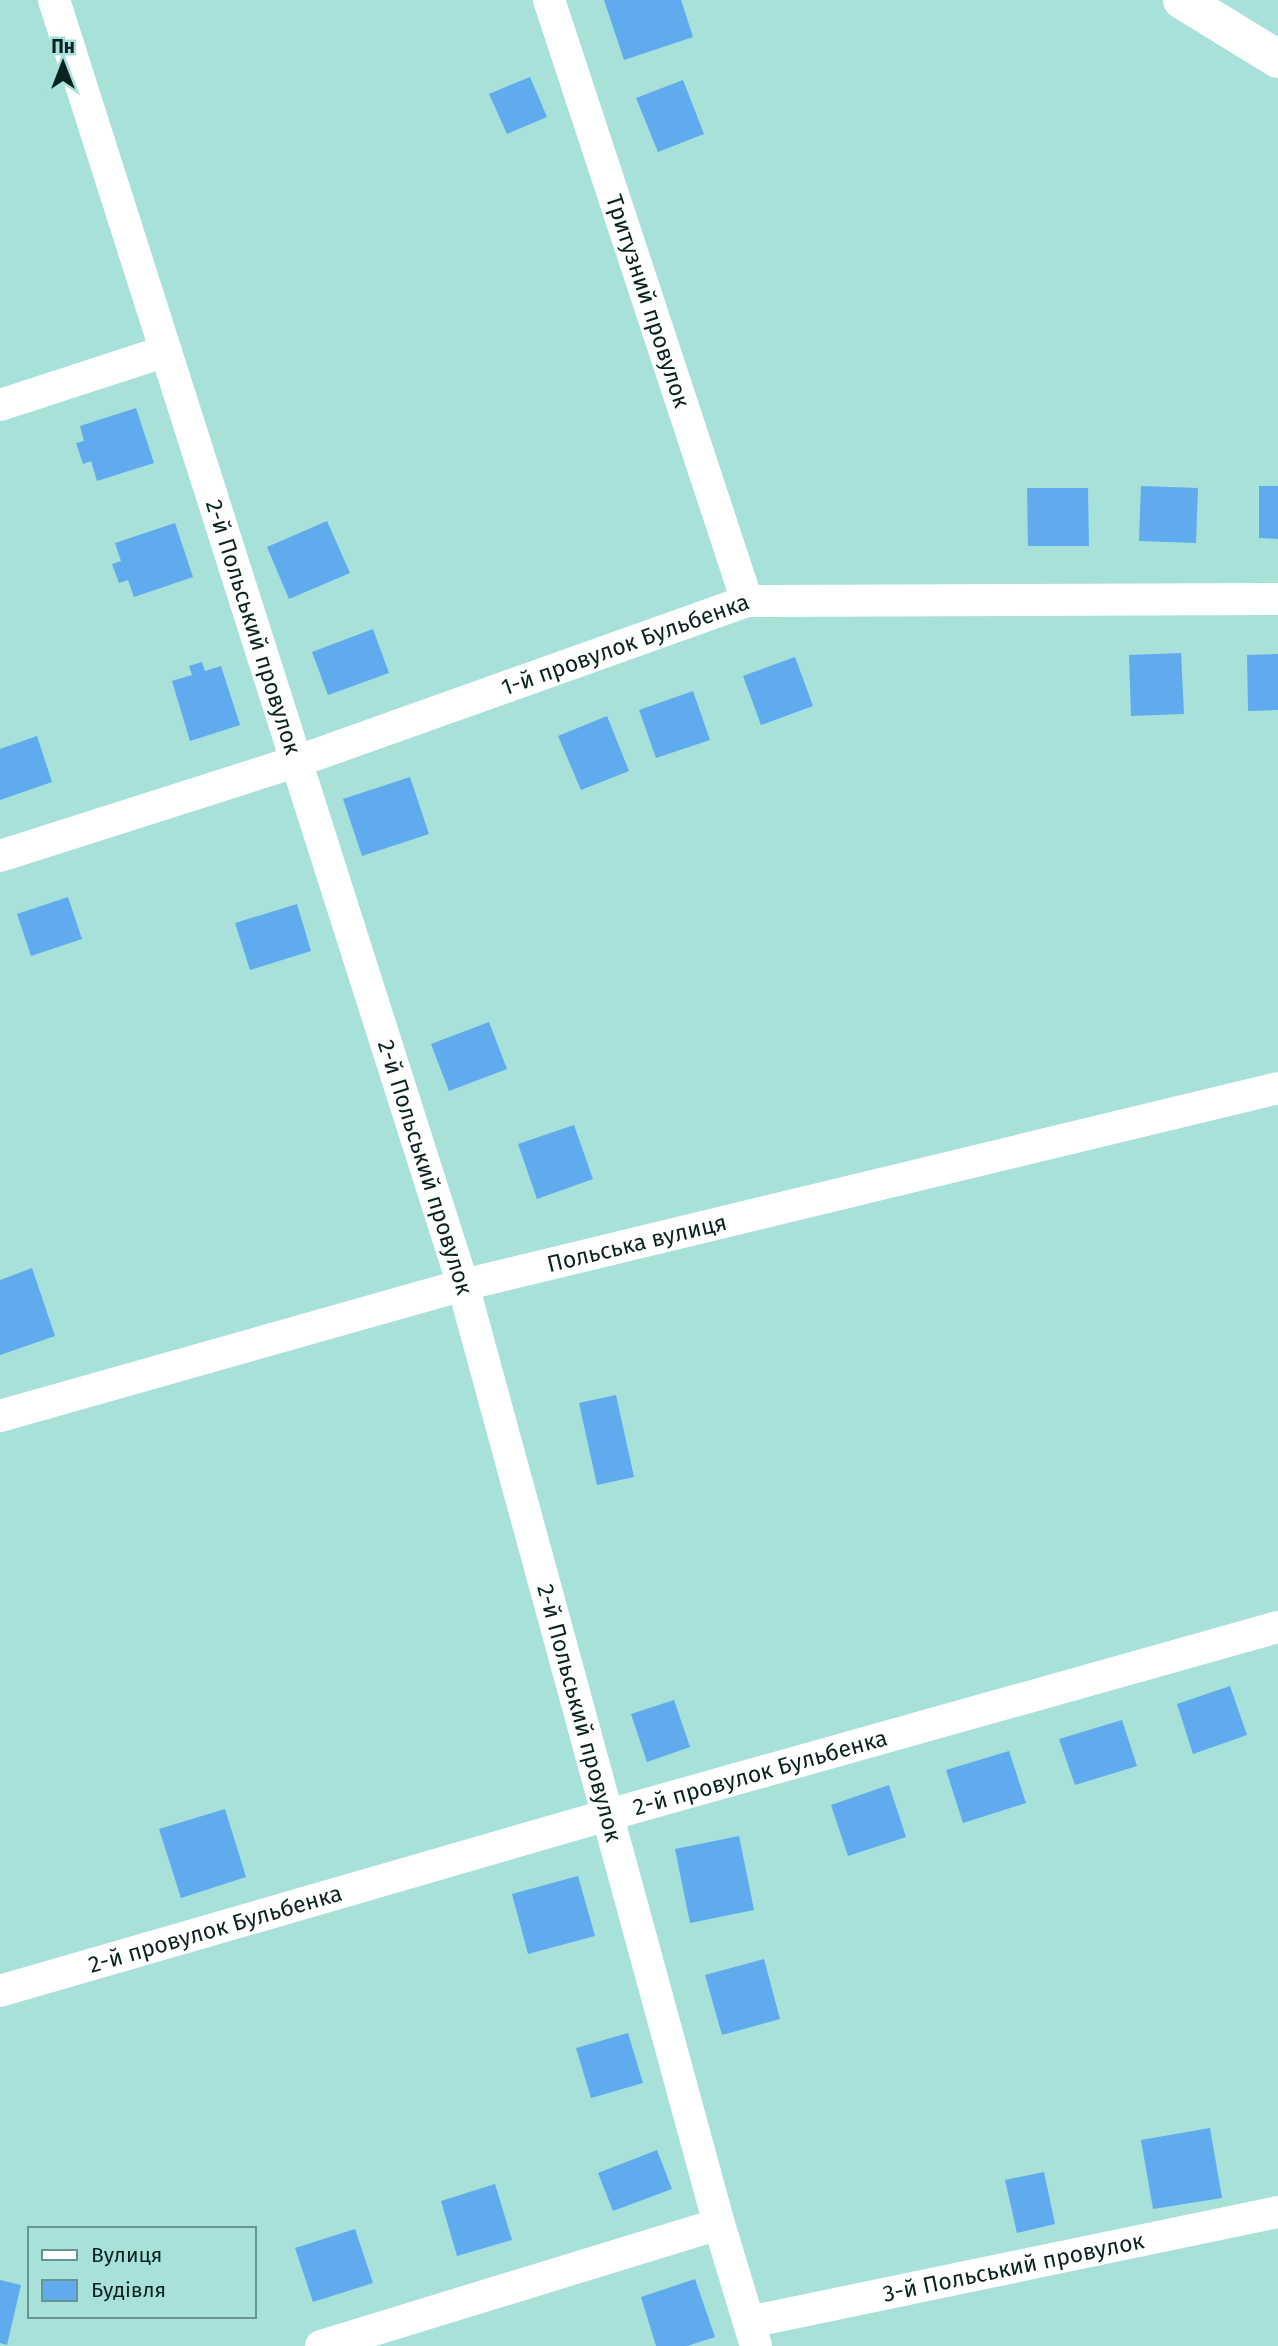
<svg xmlns="http://www.w3.org/2000/svg" width="1278" height="2346" font-family="'Fira Sans',sans-serif">
<style>
.building{fill:#5fabee}
.lines{fill:none;stroke-linecap:round;stroke-linejoin:round}
.minor{stroke:#fff;stroke-width:32}
.tertiary{stroke:#fff;stroke-width:38}
.labels{text-anchor:middle;stroke-width:5;stroke-linejoin:round;paint-order:stroke}
.street-label{font-size:23px;fill:#0b2320;stroke:#a7e1da}
</style>
<rect width="100%" height="100%" fill="#a7e1da"/>
<g class="building">
<path d="M604,0h77l12,37 -69,23z"/>
<path d="M530,77l17,40 -40,17 -18,-40z"/>
<path d="M683,80l21,54 -46,18 -22,-54z"/>
<path d="M136,408l18,55 -57,18 -6,-20 -8,3 -7,-21 8,-2 -4,-15z"/>
<path d="M1141,486l57,2 -2,55 -57,-2z"/>
<path d="M1259,486h19v53l-19,-1z"/>
<path d="M1027,488h61l1,58h-61z"/>
<path d="M327,521l23,52 -61,26 -22,-52z"/>
<path d="M175,523l18,54 -59,20 -6,-17 -9,3 -7,-19 9,-3 -6,-18z"/>
<path d="M373,629l16,44 -61,22 -16,-43z"/>
<path d="M1181,653l3,61 -53,2 -2,-61z"/>
<path d="M1278,654v56l-30,1 -1,-56z"/>
<path d="M795,657l18,49 -52,19 -18,-49z"/>
<path d="M202,662l3,9 16,-5 19,59 -50,16 -18,-60 20,-6 -3,-9z"/>
<path d="M693,691l17,49 -54,18 -17,-48z"/>
<path d="M607,716l22,55 -48,19 -23,-54z"/>
<path d="M37,736l15,46 -52,18v-51z"/>
<path d="M410,777l19,57 -67,22 -19,-57z"/>
<path d="M68,897l14,42 -51,17 -14,-42z"/>
<path d="M297,904l14,47 -61,19 -15,-47z"/>
<path d="M489,1022l18,47 -58,22 -18,-47z"/>
<path d="M574,1125l19,54 -56,20 -19,-55z"/>
<path d="M32,1268l23,68 -55,19v-75z"/>
<path d="M616,1395l18,82 -37,8 -18,-82z"/>
<path d="M1230,1686l17,49 -54,19 -16,-50z"/>
<path d="M674,1700l16,47 -43,15 -16,-48z"/>
<path d="M1122,1720l15,46 -62,19 -16,-46z"/>
<path d="M1009,1751l17,52 -63,20 -17,-53z"/>
<path d="M889,1785l17,52 -58,19 -17,-51z"/>
<path d="M225,1809l21,68 -65,21 -22,-69z"/>
<path d="M739,1836l15,74 -64,13 -15,-74z"/>
<path d="M578,1876l17,60 -67,18 -16,-60z"/>
<path d="M764,1959l16,60 -58,16 -17,-60z"/>
<path d="M628,2033l15,50 -52,15 -15,-50z"/>
<path d="M1210,2128l12,70 -69,11 -12,-69z"/>
<path d="M657,2150l15,39 -59,22 -15,-38z"/>
<path d="M1044,2172l11,52 -38,9 -12,-53z"/>
<path d="M495,2184l17,56 -55,16 -16,-55z"/>
<path d="M355,2229l18,54 -60,19 -18,-54z"/>
<path d="M695,2279l20,58 -28,9h-31l-15,-49z"/>
<path d="M0,2280l21,5 -14,60 -7,-2z"/>
</g>
<g class="lines">
<g class="minor">
<path id="s1" d="M54,0l409,1285 256,939 37,122"/>
<path id="s2" d="M549,0l198,601"/>
<path d="M0,405l166,-54"/>
<path id="s3" d="M0,856l298,-95 449,-160 531,-2"/>
<path id="s4" d="M0,1416l463,-131 815,-197"/>
<path id="s5" d="M0,1991l608,-176 670,-188"/>
<path id="s6" d="M749,2322l529,-110"/>
<path d="M321,2346l398,-122"/>
</g>
<path class="tertiary" d="M1182,0l96,59"/>
</g>
<g class="labels">
<g class="street-label">
<text dy="8" stroke="none"><textPath href="#s2" startOffset="317">Тритузний провулок</textPath></text>
<text dy="8" stroke="none"><textPath href="#s1" startOffset="658">2-й Польський провулок</textPath></text>
<text dy="8" stroke="none"><textPath href="#s3" startOffset="660">1-й провулок Бульбенка</textPath></text>
<text dy="8" stroke="none"><textPath href="#s1" startOffset="1225">2-й Польський провулок</textPath></text>
<text dy="8" stroke="none"><textPath href="#s4" startOffset="660">Польська вулиця</textPath></text>
<text dy="8" stroke="none"><textPath href="#s1" startOffset="1792">2-й Польський провулок</textPath></text>
<text dy="8" stroke="none"><textPath href="#s5" startOffset="791">2-й провулок Бульбенка</textPath></text>
<text dy="8" stroke="none"><textPath href="#s5" startOffset="224">2-й провулок Бульбенка</textPath></text>
<text dy="8" stroke="none"><textPath href="#s6" startOffset="270">3-й Польський провулок</textPath></text>
</g>
</g>
<rect x="28" y="2227" width="228" height="91" fill="#a7e1da" stroke="#699590" stroke-width="2"/>
<rect x="42" y="2250" width="35" height="10" fill="#ffffff" stroke="#699590" stroke-width="2"/>
<text x="91" y="2262" font-size="21" fill="#0b2320">Вулиця</text>
<rect x="42" y="2280" width="35" height="21" fill="#5fabee" stroke="#699590" stroke-width="2"/>
<text x="91" y="2297" font-size="21" fill="#0b2320">Будівля</text>
<g transform="translate(63 63)" stroke="#a7e1da" stroke-width="5" paint-order="stroke">
<path d="M0-5L12 26L0 18L-12 26Z" fill="#0b2320"/>
<text y="-10" font-size="19" font-weight="bold" text-anchor="middle" fill="#0b2320">Пн</text>
</g>
</svg>
